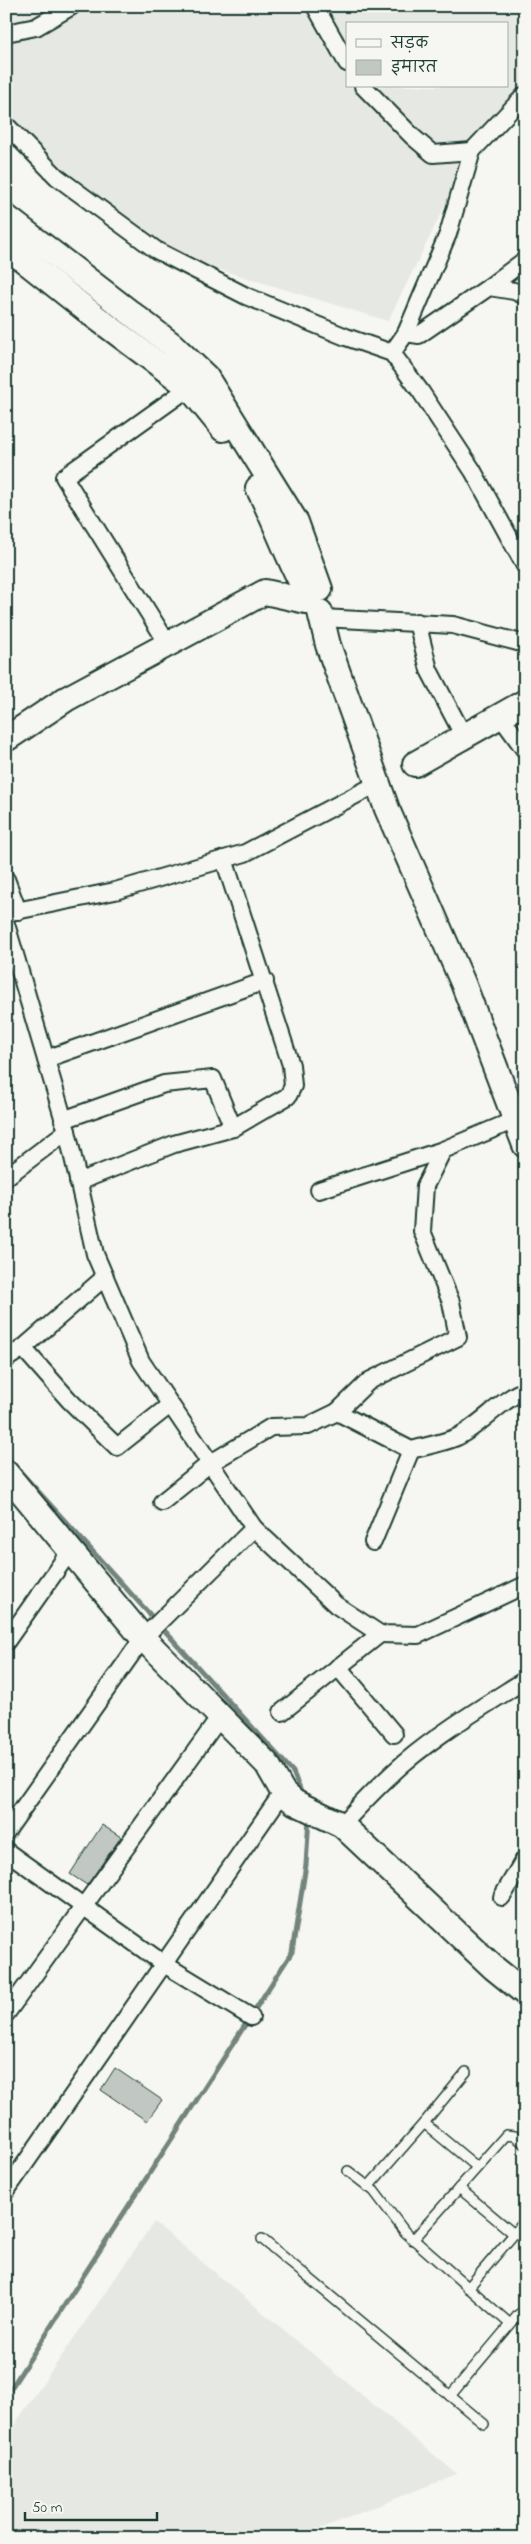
<svg xmlns="http://www.w3.org/2000/svg" width="531" height="2544" font-family="'Indie Flower','Playpen Sans Deva',sans-serif">
<style>
.built{fill:#e6e8e4;fill-rule:evenodd}
.lines{fill:none;stroke-linecap:round;stroke-linejoin:round}
.stream{stroke:#72847d;stroke-width:5}
.building{fill:#c1c8c3;stroke:#1f3d34}
.lane-casing{stroke:#1f3d34;stroke-width:12}
.street-casing{stroke:#1f3d34;stroke-width:20}
.secondary-casing{stroke:#1f3d34;stroke-width:28}
.lane{stroke:#f6f6f2;stroke-width:9}
.street{stroke:#f6f6f2;stroke-width:16}
.secondary{stroke:#f6f6f2;stroke-width:24}
</style>
<rect width="100%" height="100%" fill="#f6f6f2"/>
<filter id="ink" filterUnits="userSpaceOnUse"><feTurbulence type="fractalNoise" baseFrequency=".02" numOctaves="2"/><feDisplacementMap in="SourceGraphic" scale="10" xChannelSelector="R" yChannelSelector="G"/><feConvolveMatrix kernelMatrix="1 2 1 2 8 2 1 2 1" color-interpolation-filters="sRGB"/></filter>
<g filter="url(#ink)">
<g class="built">
<path d="M6,6h519v81l-53,64 -84,170 -232,-71 -150,-126zM347,24h160v62h-160z"/>
<path d="M154,2222l303,252 -160,64h-291v-101z"/>
</g>
<g class="lines">
<g class="stream">
<path d="M6,1456l287,316 10,25"/>
<path d="M6,2396l286,-444 14,-87 3,-48"/>
</g>
</g>
<g class="building">
<path d="M102,1825l19,12 -34,48 -17,-11z"/>
<path d="M115,2068l47,32 -15,21 -46,-31z"/>
</g>
<g class="lines">
<defs>
<g id="lane">
<path d="M424,2123l42,-51"/>
<path d="M348,2171l26,20 31,41 105,92"/>
<path d="M368,2187l56,-64 53,44"/>
<path d="M459,2188l55,46"/>
<path d="M262,2239l222,185"/>
<path d="M413,2240l93,-105 9,1 10,8"/>
<path d="M468,2288l57,-67"/>
<path d="M450,2396l69,-82 6,5"/>
</g>
<g id="street">
<path d="M315,6l32,57"/>
<path d="M6,33l30,-6 36,-21"/>
<path d="M363,86l50,51 20,17 39,-3"/>
<path d="M6,125l51,52 99,73 90,46 100,41 46,16 29,39 52,79 52,95"/>
<path d="M489,287l36,-27"/>
<path d="M406,333l13,2 70,-48 25,4 11,5"/>
<path d="M392,353l14,-20 42,-99 24,-83 53,-56"/>
<path d="M322,618l131,7 72,19"/>
<path d="M417,622l12,48 31,59 7,6"/>
<path d="M168,644l-104,-167 133,-95"/>
<path d="M501,717l24,33"/>
<path d="M6,879l12,32"/>
<path d="M6,913l109,-22 130,-38 134,-70"/>
<path d="M6,924l61,207 28,123 46,107 113,167"/>
<path d="M46,1059l219,-78"/>
<path d="M63,1120l101,-36 49,-5 20,49"/>
<path d="M6,1177l61,-46"/>
<path d="M78,1182l96,-38 59,-16 55,-32 5,-10 -2,-21 -67,-206"/>
<path d="M319,1190l124,-40"/>
<path d="M105,1277l-82,71 46,52 48,47 53,-42"/>
<path d="M6,1359l17,-11"/>
<path d="M337,1412l32,-31 89,-44 -7,-35 -29,-71 3,-45 18,-36 72,-30"/>
<path d="M162,1502l47,-38 62,-37 37,-1 29,-14 74,38c15,-4 32,-7 46,-13 23,-11 46,-39 68,-47"/>
<path d="M373,1542l38,-92"/>
<path d="M6,1642l64,-91"/>
<path d="M338,1667l56,67"/>
<path d="M282,1712l98,-78"/>
<path d="M342,1825c20,-22 40,-43 62,-62 38,-32 80,-57 121,-83"/>
<path d="M6,1832l137,-194 111,-110 82,77 44,29 38,1 107,-50"/>
<path d="M6,1851l158,113 87,53"/>
<path d="M502,1897l23,-39"/>
<path d="M6,2014l214,-297"/>
<path d="M6,2191l277,-399"/>
</g>
<g id="secondary">
<path d="M6,217l165,127 35,33 90,145 24,67"/>
<path d="M6,246l87,69 96,72 34,42"/>
<path d="M258,488c18,34 30,72 50,107"/>
<path d="M320,612l8,33 59,164 76,174 62,162"/>
<path d="M6,739l60,-40 199,-107 41,9"/>
<path d="M415,764l110,-62"/>
<path d="M6,1473l137,165 124,126 16,28 11,10 48,23 152,143 31,25"/>
</g>
</defs>
<use href="#lane" class="lane-casing"/>
<use href="#street" class="street-casing"/>
<use href="#secondary" class="secondary-casing"/>
<use href="#lane" class="lane"/>
<use href="#street" class="street"/>
<use href="#secondary" class="secondary"/>
</g>
</g>
<rect width="531" height="2544" fill="none" stroke="#f6f6f2" stroke-width="25"/>
<rect x="12" y="12" width="506" height="2519" fill="none" stroke="#1f3d34" stroke-width="2" filter="url(#ink)"/>
<rect x="346" y="22" width="162" height="65" fill="#f6f6f2" stroke="#a0aca6"/>
<rect x="356" y="39" width="25" height="8" fill="#f6f6f2" stroke="#a0aca6"/>
<text x="391" y="48" font-size="15" fill="#1f3d34">सड़क</text>
<rect x="356" y="60" width="25" height="15" fill="#c1c8c3" stroke="#a0aca6"/>
<text x="391" y="72" font-size="15" fill="#1f3d34">इमारत</text>
<path d="M25 2512v8h132v-8" fill="none" stroke="#1f3d34" stroke-width="2.5"/>
<text x="32" y="2512" font-size="15" fill="#1f3d34" stroke="#f6f6f2" stroke-width="4" paint-order="stroke">50 m</text>
</svg>
